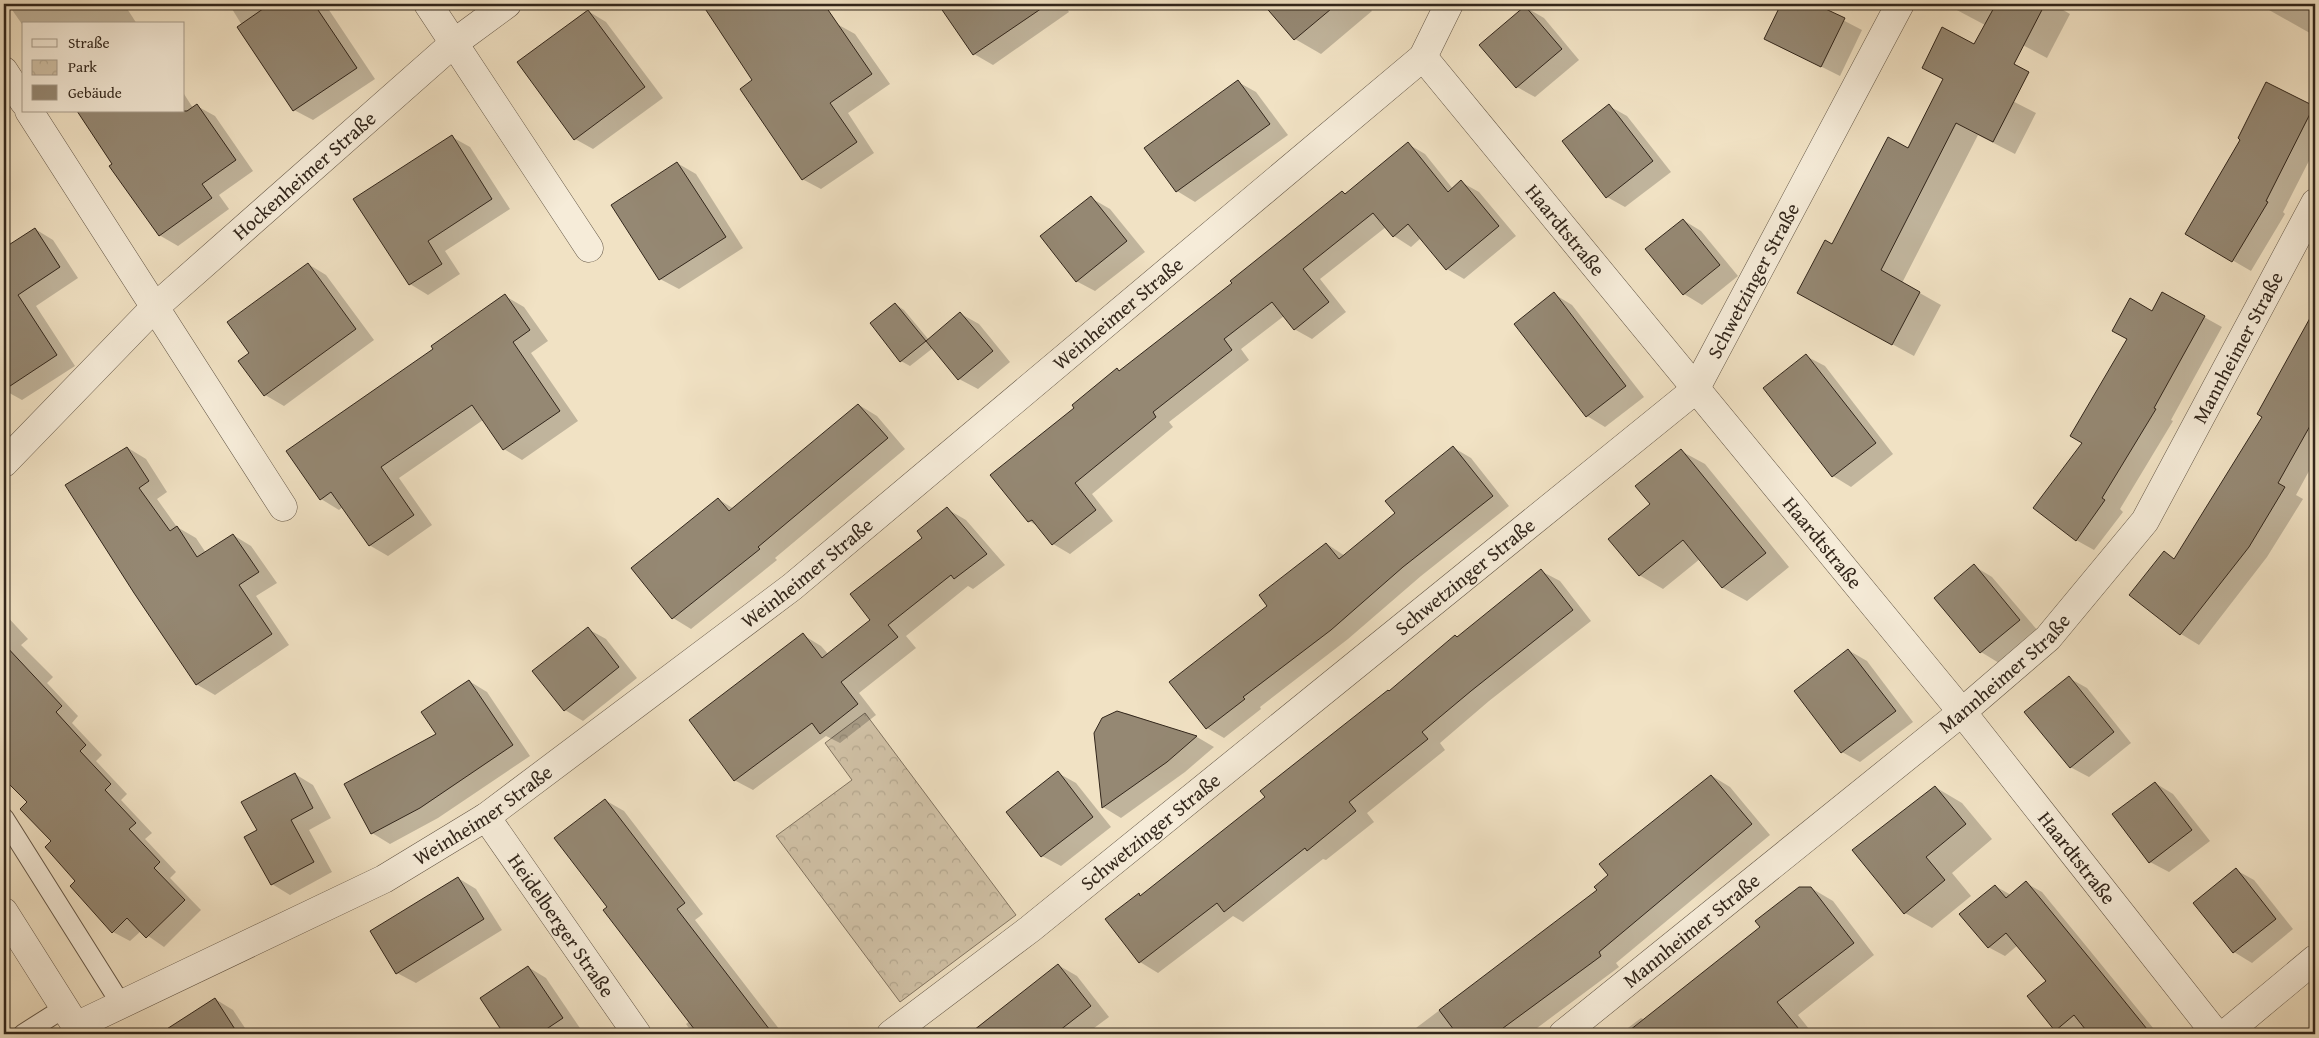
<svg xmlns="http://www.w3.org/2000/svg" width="2319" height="1038" font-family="'Gentium Book Plus',serif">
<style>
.park{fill:url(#park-crowns);stroke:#827461}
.shadow{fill:#0003}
.building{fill:#958873;stroke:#32261b}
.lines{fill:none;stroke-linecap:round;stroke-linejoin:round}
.lane-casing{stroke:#625545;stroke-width:21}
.street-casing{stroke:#625545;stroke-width:29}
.lane{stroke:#f6ecd9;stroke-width:19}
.street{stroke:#f6ecd9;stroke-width:28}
.labels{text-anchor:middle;stroke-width:4.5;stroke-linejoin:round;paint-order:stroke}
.street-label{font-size:20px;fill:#32261b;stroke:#f6ecd9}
</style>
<defs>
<pattern id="park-crowns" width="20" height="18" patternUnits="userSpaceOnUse" patternTransform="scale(1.25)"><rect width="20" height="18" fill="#d1c2a7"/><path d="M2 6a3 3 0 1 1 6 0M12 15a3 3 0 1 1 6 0" fill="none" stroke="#b4a78f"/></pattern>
</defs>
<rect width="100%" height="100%" fill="#f1e2c4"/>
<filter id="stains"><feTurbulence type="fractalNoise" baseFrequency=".004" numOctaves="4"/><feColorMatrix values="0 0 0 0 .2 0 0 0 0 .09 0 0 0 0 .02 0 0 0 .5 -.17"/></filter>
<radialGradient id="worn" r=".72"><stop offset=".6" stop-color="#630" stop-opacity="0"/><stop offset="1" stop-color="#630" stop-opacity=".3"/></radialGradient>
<path class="park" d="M865,713l151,202 -116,87 -124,-166 76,-56 -27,-37z"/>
<g class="shadow">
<path d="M8,4h122l-4,3 11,17h-113v3z"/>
<path d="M229,4h96l50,75 -62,41 -19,-10z"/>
<path d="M704,4h107l17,26 9,-6 18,10 35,50 -42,29 26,40 -53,36 -19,-10 -48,-99z"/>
<path d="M940,4h124l5,8 -76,53 -19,-11z"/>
<path d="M1265,4h101l6,7 -51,43 -26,-15z"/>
<path d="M1782,4h30l50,26 -22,46 -74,-37z"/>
<path d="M1956,4h97l17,10 -23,44 -94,-50z"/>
<path d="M2272,4h43v32l-46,-26z"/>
<path d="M1525,7l19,11 35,42 -44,37 -18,-10z"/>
<path d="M588,11l18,11 57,76 -70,51 -18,-10z"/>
<path d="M1950,69l86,44 -21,41 -37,-19 -76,148 39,22 -27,51 -94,-51 89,-155z"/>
<path d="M1238,82l18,10 32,43 -93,67 -18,-11z"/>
<path d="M2267,84l48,24v41l-32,63 2,2 -34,57 -64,-37 55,-95z"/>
<path d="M184,94l9,14 4,-2 18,10 38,55 -34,24 10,14 -51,37 -19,-11 -45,-71 70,-53z"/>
<path d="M1609,106l18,10 44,56 -46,35 -18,-10z"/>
<path d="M452,137l18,10 40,62 -65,42 15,23 -32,21 -18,-11z"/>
<path d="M1408,144l17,10 28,35 8,-7 18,10 37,44 -52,43 -17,-10 -26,-31 -10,9 -17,-11 -8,-9 -66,52 26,33 -34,27 -18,-10 -10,-13 -43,33 8,11 -80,62 4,5 -81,67 21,27 -43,33 -17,-10 -14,-17 -10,-6 92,-149z"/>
<path d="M677,163l19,11 47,74 -64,41 -19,-10z"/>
<path d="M1091,198l19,11 35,43 -50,39 -19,-10z"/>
<path d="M1683,220l18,11 37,45 -36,29 -18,-11z"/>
<path d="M35,229l18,11 25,38 -42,28 39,60 -53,34 -18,-10v-146l2,4z"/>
<path d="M308,264l18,11 48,65 -90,66 -19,-11 -25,-34 11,-8z"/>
<path d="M1554,294l18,11 72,92 -39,30 -18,-11z"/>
<path d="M505,296l19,11 24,34 -17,12 47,68 -56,39 -18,-11 -21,-29 -84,58 33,47 -44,31 -19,-11 -26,-38 -4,3 -18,-11 114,-149z"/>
<path d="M895,304l9,6 25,30 32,-26 18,10 31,38 -32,27 -19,-10 -26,-31 -23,18 -9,-5z"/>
<path d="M2315,304v156l-19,35 7,4 -36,58 -68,88 -18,-11 -17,-81 11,6 89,-143 50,-101 -3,-2z"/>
<path d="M2153,313l51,4 18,10 -51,93 2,1 -53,88 3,3 -29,38 -18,-10 7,-97z"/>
<path d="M1806,356l19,10 68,88 -42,33 -18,-11z"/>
<path d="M859,405l18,11 28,33 -130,109 2,2 -86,69 -18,-11 45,-119 16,10z"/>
<path d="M128,448l18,11 21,33 -10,7 20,28 19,11 10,15 27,-18 18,11 26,37 -21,13 33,49 -74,50 -19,-11 -61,-91z"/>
<path d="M1454,448l17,10 38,48 -88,70 -73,63 -88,68 1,2 -37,29 -17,-10 62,-122 58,-62 18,12 51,-42z"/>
<path d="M1681,451l24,13 84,103 -42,34 -24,-13 -23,-29 -37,30 -24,-14 13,-70z"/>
<path d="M947,509l19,11 39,45 -32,24 -5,-3 -62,50 10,12 -57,45 17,22 -36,28 -14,-7 -73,54 -19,-10 69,-145 18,11 8,9 43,-34 52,-83z"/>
<path d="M1974,566l18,11 46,54 -39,32 -18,-11 -45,-54z"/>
<path d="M1541,571l19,10 31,40 -102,80 -49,42 5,7 -78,63 7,9 -48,38 -3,-1 -80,63 -10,-6 -75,57 -18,-11 -1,-67 3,1 124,-99 124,-105z"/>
<path d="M4,613l24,26 -7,6 32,32 -6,6 31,33 -6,7 30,32 -6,6 31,33 -6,6 31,33 -7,6 31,33 -6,6 31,32 -37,37 -23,-16 -11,10 -17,-9 -84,-130 -25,-25z"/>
<path d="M588,629l18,10 31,39 -54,43 -18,-11 -31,-39z"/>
<path d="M1848,650l19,11 46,61 -53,40 -18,-10z"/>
<path d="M2069,678l18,10 44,55 -42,34 -19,-10z"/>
<path d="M469,681l18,11 43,64 -92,62 -48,26 -18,-11 66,-99z"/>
<path d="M1126,713l71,24 17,10 -29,25 -64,46 -18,-11 -7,-74 7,-14 7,-5z"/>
<path d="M1058,773l18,10 35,44 -50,39 -19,-10z"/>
<path d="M295,774l18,11 18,33 -22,12 23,42 -42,23 -18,-11 -13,-53z"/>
<path d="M1712,776l18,11 40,48 -154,128 3,4 -90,67h-121l191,-144z"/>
<path d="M2155,783l18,11 37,47 -41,31 -19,-10z"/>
<path d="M1935,787l27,16 30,36 -40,34 19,23 -39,32 -27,-15z"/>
<path d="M605,800l19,11 79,103 -8,6 88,114h-90l-7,-10 4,-3z"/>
<path d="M2236,870l18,10 39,49 -41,34 -18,-11z"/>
<path d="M458,878l18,11 26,41 -86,53 -19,-10z"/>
<path d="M2026,883l16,9 116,142h-98l-31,-38 18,-15 -29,-36 -13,11 -17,-9 7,-61 16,9z"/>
<path d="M1811,888l22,13 41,54 -76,60 15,19h-193l21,-16 4,2z"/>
<path d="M1058,965l19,11 32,41 -23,17h-118z"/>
<path d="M528,967l18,11 38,56h-78l-24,-36z"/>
<path d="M215,999l18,11 16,24h-66l-7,-10z"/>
</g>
<g class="building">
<path d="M270,4h44l43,64 -64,43 -56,-84z"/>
<path d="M702,4h122l48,70 -42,29 27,39 -55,38 -62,-91 12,-9z"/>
<path d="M938,4h110l-75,51z"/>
<path d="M1263,4h74l-43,36z"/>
<path d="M1781,4h34l30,14 -24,49 -57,-28z"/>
<path d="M1996,4h49l-31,60 15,8 -36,70 -37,-19 -75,147 39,22 -28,53 -95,-52 28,-53 7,4 56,-107 20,11 35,-69 -21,-11 20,-41 32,17z"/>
<path d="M1525,6l37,43 -46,39 -37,-43z"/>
<path d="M588,10l57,77 -71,53 -57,-78z"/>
<path d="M1238,80l32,44 -94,68 -32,-44z"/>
<path d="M2266,82l48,24 -48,95 2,1 -36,60 -47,-28 55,-94 -2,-2z"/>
<path d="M197,104l39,56 -34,24 10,14 -53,38 -50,-70 3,-2 -35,-53h110z"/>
<path d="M1609,104l44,57 -47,37 -44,-57z"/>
<path d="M452,135l40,64 -64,42 14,23 -33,21 -56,-86z"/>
<path d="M1408,142l40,50 13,-12 38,46 -53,44 -38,-46 -15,13 -20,-24 -70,56 26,33 -35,28 -22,-28 -48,37 8,11 -79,62 3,5 -81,66 21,27 -44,35 -20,-25 -4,2 -38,-47 84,-67 -2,-3 45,-37 2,3 113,-88 -2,-2 55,-44 57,-46 3,3z"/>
<path d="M677,162l49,75 -67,43 -48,-75z"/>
<path d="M1091,196l36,45 -51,41 -36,-46z"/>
<path d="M1683,219l37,46 -37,30 -38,-46z"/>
<path d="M35,228l25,39 -42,28 39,60 -53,35v-142z"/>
<path d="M308,263l48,66 -92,67 -26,-35 11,-8 -22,-31z"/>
<path d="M1554,292l72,94 -40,31 -72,-93z"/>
<path d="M2162,292l43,24 -51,92 2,1 -54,89 3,2 -29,41 -43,-33 49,-65 -12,-7 57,-97 -15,-8 18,-33 22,13z"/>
<path d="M505,294l25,36 -17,12 47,69 -57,39 -31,-45 -91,62 33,48 -45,31 -38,-54 -11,8 -34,-49 147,-102 -2,-3z"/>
<path d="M895,303l31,38 -26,21 -30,-39z"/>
<path d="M2315,309v108l-37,66 7,4 -36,60 -69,88 -51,-40 35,-44 10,8 88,-142 -5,-3z"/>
<path d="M960,312l33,39 -35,29 -32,-39z"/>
<path d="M1806,354l70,89 -44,34 -69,-89z"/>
<path d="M858,404l30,34 -130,109 2,2 -88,70 -41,-51 87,-70 11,13z"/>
<path d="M1453,446l40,50 -90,71 -72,63 -88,67 2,2 -39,30 -37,-47 98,-76 -8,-11 67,-52 13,16 56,-46 -10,-12z"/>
<path d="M127,447l22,34 -10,7 31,43 7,-5 20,31 36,-23 26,38 -20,13 33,49 -76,51 -62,-92 -69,-108z"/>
<path d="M1681,449l85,104 -44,35 -39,-48 -44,36 -31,-37 42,-35 -15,-18z"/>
<path d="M947,507l40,47 -33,25 -3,-4 -63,50 10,12 -57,45 17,22 -38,30 -8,-11 -78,58 -45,-61 114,-87 19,25 48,-38 -20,-26 72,-56 -5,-7z"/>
<path d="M1974,564l46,56 -40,33 -46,-55z"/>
<path d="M1541,569l32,41 -102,81 -49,41 6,7 -79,63 7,9 -49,40 -2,-3 -81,64 -7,-9 -78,60 -34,-44 34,-26 1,3 125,-99 -5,-6 128,-101 1,1 66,-56 2,2z"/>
<path d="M588,627l31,40 -55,44 -32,-40z"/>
<path d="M4,644l58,62 -6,6 30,33 -6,6 31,33 -6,6 31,33 -7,6 31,33 -6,6 31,32 -39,38 -19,-20 -15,15 -42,-47 5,-5 -30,-34 6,-6 -31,-32 7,-7 -23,-23z"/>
<path d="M1848,649l48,62 -55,42 -47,-62z"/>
<path d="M2069,676l45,56 -44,36 -46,-56z"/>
<path d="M469,680l44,65 -93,63 -49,26 -27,-50 92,-50 -15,-22z"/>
<path d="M1117,711l80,25 -30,26 -65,46 -8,-75 8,-15z"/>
<path d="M1058,771l35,46 -52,40 -35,-45z"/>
<path d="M295,773l18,35 -22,12 23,42 -43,23 -27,-48 13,-7 -16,-28z"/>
<path d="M1711,775l41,49 -153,128 2,4 -106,78h-38l-18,-24 158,-120 -3,-3 14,-12 -9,-11z"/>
<path d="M2155,782l37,48 -43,33 -37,-49z"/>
<path d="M1935,786l31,38 -40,33 19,23 -41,34 -52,-64z"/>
<path d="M605,799l80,104 -8,6 96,125h-75l-95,-124 4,-3 -53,-69z"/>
<path d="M2236,868l40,51 -43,34 -40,-50z"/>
<path d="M458,877l26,42 -88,55 -26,-43z"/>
<path d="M2026,881l74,90 51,63h-62l-15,-19 -19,16 -28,-35 19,-15 -40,-48 -18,15 -29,-34 36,-29 11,13z"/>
<path d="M1799,887h12l43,56 -77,59 26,32h-178l135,-107 -5,-6z"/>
<path d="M1058,964l33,42 -36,28h-86z"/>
<path d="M528,966l35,52 -24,16h-35l-24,-36z"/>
<path d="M215,998l23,36h-79z"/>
</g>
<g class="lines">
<defs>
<g id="lane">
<path d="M4,818l117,186"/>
<path d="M23,1034l41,-26"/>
</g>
<g id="street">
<path d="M428,4l161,244"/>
<path id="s1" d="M1423,57l539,655 254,322"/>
<path d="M4,71l20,31"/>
<path d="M29,111l254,396"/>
<path id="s2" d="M4,463l150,-155 300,-265 53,-39"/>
<path id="s3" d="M486,817l151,217"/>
<path d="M4,912l77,122"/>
<path id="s4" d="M76,1026l308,-147 102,-62 306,-230 631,-530 26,-53"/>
<path id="s5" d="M891,1034l139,-105 665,-539 205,-386"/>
<path id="s6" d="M1563,1034l399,-322 86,-74 97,-117 170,-318"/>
<path d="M2225,1034l90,-75"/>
</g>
</defs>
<use href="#lane" class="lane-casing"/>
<use href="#street" class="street-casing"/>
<use href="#lane" class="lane"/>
<use href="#street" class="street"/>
</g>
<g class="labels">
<g class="street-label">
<text dy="7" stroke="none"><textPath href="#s2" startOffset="416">Hockenheimer Straße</textPath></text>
<text dy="7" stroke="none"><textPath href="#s1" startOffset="224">Haardtstraße</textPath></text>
<text dy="7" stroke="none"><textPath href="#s5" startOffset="1154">Schwetzinger Straße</textPath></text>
<text dy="7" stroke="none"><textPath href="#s4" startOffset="1269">Weinheimer Straße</textPath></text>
<text dy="7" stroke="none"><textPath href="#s6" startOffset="975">Mannheimer Straße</textPath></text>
<text dy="7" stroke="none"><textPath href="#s1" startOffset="629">Haardtstraße</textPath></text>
<text dy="7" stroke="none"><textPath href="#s4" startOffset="864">Weinheimer Straße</textPath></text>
<text dy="7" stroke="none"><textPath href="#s5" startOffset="734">Schwetzinger Straße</textPath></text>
<text dy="7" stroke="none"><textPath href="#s6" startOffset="570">Mannheimer Straße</textPath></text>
<text dy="7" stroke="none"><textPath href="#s4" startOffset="459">Weinheimer Straße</textPath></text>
<text dy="7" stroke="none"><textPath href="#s5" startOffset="329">Schwetzinger Straße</textPath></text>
<text dy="7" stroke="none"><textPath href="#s1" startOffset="1034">Haardtstraße</textPath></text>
<text dy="7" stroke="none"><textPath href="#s3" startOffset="132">Heidelberger Straße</textPath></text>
<text dy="7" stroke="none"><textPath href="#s6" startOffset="165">Mannheimer Straße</textPath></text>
</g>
</g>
<rect width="2319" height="1038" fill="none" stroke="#f1e2c4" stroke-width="20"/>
<rect x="5" y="5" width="2309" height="1028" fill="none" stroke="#32261b" stroke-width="2.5"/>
<rect x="10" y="10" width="2299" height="1018" fill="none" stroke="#32261b"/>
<rect x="22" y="22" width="162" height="90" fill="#f6ecd9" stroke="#a89d8d"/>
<rect x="32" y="39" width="25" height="8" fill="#f6ecd9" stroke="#a89d8d"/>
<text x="68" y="48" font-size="15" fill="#32261b">Straße</text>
<rect x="32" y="60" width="25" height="15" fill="url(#park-crowns)" stroke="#a89d8d"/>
<text x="68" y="72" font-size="15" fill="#32261b">Park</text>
<rect x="32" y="85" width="25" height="15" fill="#958873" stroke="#a89d8d"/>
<text x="68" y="98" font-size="15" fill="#32261b">Gebäude</text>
<rect width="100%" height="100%" filter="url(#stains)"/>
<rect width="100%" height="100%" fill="url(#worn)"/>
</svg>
